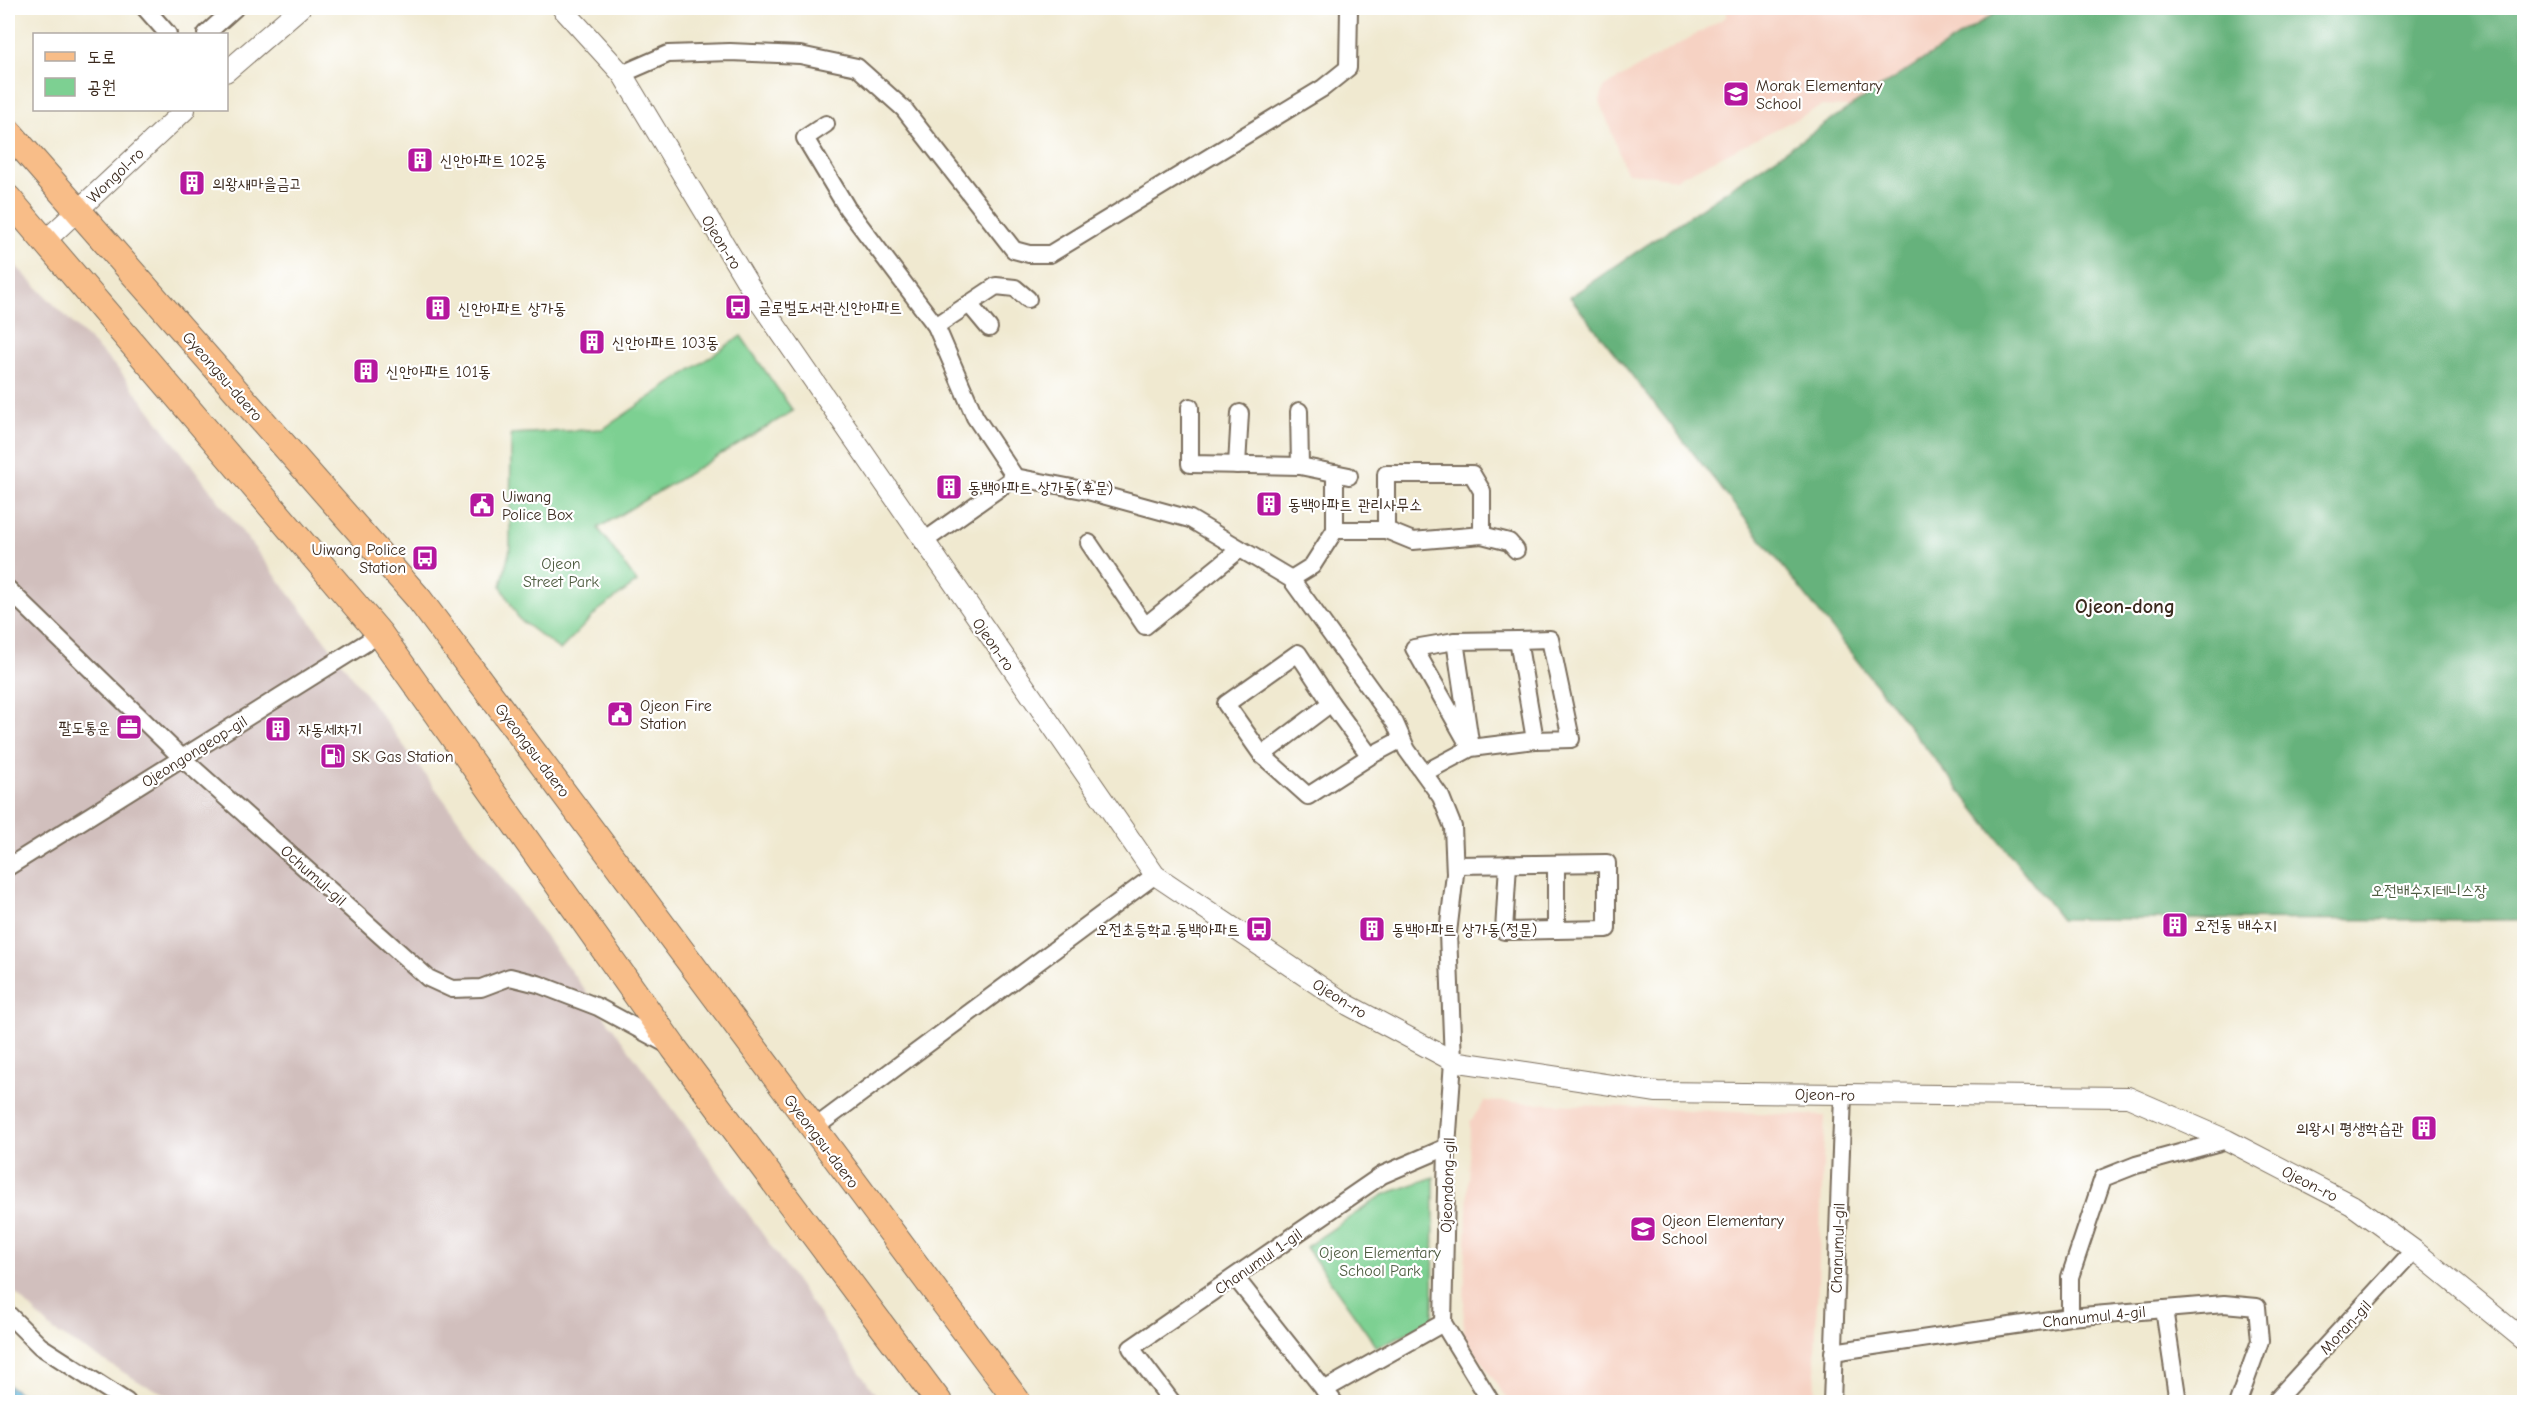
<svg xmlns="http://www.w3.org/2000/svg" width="2532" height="1410" font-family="'Comic Neue','Poor Story',sans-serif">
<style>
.built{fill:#f6d2c3}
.industrial{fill:#d1bfbd}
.green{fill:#7dd092;stroke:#5c7d58;stroke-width:1.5}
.forest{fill:#66b27c;stroke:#506e4d;stroke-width:1.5}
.water{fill:#62b8de;stroke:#4e717e;stroke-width:1.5}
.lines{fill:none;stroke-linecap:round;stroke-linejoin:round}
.minor-casing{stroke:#7a6d5c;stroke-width:20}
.tertiary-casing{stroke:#7a6d5c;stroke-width:22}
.primary-casing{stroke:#7a6d5c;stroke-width:28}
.minor{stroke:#fff;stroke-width:16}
.tertiary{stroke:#fff;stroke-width:20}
.primary{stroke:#f8bd88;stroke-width:26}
.labels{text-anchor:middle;stroke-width:4.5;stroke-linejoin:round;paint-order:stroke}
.poi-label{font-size:16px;fill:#3b2a1e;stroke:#fff;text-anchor:start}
.street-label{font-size:16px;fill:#3b2a1e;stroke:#fff}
.park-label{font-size:16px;fill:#4f5c41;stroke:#fff}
.quarter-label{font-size:20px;font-weight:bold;fill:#3b2a1e;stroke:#fff}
</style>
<rect width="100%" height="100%" fill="#fff"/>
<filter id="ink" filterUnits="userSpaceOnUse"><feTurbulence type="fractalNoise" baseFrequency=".0167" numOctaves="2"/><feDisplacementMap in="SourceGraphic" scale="12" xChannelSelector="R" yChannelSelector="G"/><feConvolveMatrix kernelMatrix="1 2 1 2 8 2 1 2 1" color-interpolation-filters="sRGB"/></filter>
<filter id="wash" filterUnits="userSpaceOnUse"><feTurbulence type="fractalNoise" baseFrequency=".008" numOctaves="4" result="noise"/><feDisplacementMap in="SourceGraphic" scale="24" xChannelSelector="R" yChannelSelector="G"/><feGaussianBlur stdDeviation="1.35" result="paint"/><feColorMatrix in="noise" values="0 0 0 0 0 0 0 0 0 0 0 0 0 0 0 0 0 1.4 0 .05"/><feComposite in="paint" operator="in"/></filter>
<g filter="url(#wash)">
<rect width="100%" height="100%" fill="#f0e9d0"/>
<g class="built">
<path d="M1727,8h276l-153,99 -28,-1 -146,73 -50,-7 -26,-71 4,-14 122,-70z"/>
<path d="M1485,1101l340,15 -10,236 1,50h-307l-46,-67 7,-213z"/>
</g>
<path class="industrial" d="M8,258l111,112 233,306 347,468 182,258h-697l-41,-18 -89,-53 -46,-45z"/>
<g class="green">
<path d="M741,336l52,75 -195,117 39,54 -39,29 -38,39 -41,-31 -18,-33 9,-37 1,-115 92,-5z"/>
<path d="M1434,1177l-1,144 -56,26 -71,-100 77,-52z"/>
</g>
<path class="forest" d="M2003,8h521v912l-463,-1 -491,-622 280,-190z"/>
<path class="water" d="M8,1385l24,17h-24z"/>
</g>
<g filter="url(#ink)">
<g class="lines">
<defs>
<g id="minor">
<path d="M145,8l23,26"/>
<path d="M206,34l29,-26"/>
<path d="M622,74l46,-20 62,-2 70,3 57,12 47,42 110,141 15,4h21l273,-166 25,-20 1,-60"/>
<path d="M826,124l-21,14 42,70 89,118 39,91 40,60 73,14 102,28 101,60 104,144 12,27 34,47 12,30 2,47 -7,59 5,128 -6,86 -4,176 48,79"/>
<path d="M969,304l20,24"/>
<path d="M936,326l60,-40 19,2 13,11"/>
<path d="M1190,407v57l110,2 49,10"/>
<path d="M1299,411l1,55"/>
<path d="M1237,465l3,-52"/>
<path d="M1335,473v57"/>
<path d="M1482,535l27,7 7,8"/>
<path d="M923,542l92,-65"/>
<path d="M1089,543l56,83 95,-77"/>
<path d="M1291,579l21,-13 23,-36h51l27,11 69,-6v-44l-10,-17h-86v56"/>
<path d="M8,589l174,169 246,220 24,11 29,-1 29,-11 28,7 60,23 70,38"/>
<path d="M1518,640l32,-1 21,100 -36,1"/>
<path d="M1455,641l-41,7 52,92"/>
<path d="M1262,755l69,-52"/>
<path d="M1370,756l-39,-53 -33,-50 -72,51 36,51 46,41 62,-40 32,-17"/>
<path d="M1424,773l47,-25 64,-8 -17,-100 -63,1 16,107"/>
<path d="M1556,864v66"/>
<path d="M1455,865c50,-1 101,-1 152,-2v66l-103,2 4,-67"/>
<path d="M8,867l372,-233"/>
<path d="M813,1129l342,-254"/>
<path d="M1235,1277l99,125"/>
<path d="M2164,1309l14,93"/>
<path d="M8,1314l32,32 87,56"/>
<path d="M2070,1317v-40l33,-99 33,-13 91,-25"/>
<path d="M1833,1352l237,-35 154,-13 33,3 3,34 -22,61"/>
<path d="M1324,1390l119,-67"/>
<path d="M1172,1402l-41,-54 251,-173 65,-28"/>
<path d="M1832,1402l11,-308"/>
<path d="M2278,1402l-1,-3 137,-149"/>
</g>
<g id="tertiary">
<path d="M562,8l60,66 134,223 399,578 193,130 105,56 204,31 471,5 99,43 125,65 62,45 110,90"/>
<path d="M226,72l74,-64"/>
<path d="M45,241l140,-131"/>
</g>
<g id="primary">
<path d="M8,131l411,468 599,803"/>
<path d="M8,198l372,436 294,414 265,354"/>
</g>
</defs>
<use href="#minor" class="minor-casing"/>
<use href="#tertiary" class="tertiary-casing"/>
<use href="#primary" class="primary-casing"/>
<use href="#minor" class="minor"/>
<use href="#tertiary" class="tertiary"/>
<use href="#primary" class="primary"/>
</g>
</g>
<defs>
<symbol id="school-square" viewBox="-11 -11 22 22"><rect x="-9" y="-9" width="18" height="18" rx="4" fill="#b5179e" stroke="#fff"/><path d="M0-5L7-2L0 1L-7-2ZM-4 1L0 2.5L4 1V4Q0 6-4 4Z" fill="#fff"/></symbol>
<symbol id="building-square" viewBox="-11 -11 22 22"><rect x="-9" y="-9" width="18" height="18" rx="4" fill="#b5179e" stroke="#fff"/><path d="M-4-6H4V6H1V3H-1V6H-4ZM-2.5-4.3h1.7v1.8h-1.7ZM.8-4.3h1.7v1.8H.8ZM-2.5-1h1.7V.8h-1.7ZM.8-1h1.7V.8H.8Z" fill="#fff"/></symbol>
<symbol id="bus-square" viewBox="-11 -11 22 22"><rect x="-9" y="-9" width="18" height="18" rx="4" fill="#b5179e" stroke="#fff"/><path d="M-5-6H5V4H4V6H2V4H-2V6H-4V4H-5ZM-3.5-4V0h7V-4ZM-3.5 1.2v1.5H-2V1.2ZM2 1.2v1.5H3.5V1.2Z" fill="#fff"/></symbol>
<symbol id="civic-square" viewBox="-11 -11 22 22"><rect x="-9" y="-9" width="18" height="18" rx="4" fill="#b5179e" stroke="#fff"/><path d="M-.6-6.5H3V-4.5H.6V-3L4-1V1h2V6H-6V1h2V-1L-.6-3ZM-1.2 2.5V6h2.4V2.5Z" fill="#fff"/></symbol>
<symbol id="office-square" viewBox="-11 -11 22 22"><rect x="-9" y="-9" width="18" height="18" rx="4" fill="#b5179e" stroke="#fff"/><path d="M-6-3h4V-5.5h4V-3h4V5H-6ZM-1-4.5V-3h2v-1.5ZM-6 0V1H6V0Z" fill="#fff"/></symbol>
<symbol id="fuel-square" viewBox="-11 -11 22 22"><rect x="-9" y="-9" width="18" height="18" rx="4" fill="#b5179e" stroke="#fff"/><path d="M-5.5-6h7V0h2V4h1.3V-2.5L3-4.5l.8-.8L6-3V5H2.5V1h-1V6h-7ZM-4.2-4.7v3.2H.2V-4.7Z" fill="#fff"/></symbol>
</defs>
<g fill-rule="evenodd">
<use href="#school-square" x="1721" y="79" width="30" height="30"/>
<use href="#building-square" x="405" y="145" width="30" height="30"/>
<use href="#building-square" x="177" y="168" width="30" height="30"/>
<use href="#bus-square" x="723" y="292" width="30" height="30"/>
<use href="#building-square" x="423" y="293" width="30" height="30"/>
<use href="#building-square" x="577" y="327" width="30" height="30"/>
<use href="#building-square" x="351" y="356" width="30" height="30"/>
<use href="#building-square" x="934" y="472" width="30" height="30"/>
<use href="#building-square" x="1254" y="489" width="30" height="30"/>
<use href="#civic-square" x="467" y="490" width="30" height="30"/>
<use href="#bus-square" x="410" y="543" width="30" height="30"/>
<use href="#civic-square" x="605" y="699" width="30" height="30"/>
<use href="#office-square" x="114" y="712" width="30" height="30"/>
<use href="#building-square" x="263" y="714" width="30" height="30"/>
<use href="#fuel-square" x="318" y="741" width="30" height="30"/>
<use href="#building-square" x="2160" y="910" width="30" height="30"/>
<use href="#bus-square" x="1244" y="914" width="30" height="30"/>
<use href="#building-square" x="1357" y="914" width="30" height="30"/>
<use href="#building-square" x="2409" y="1113" width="30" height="30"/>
<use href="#school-square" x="1628" y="1214" width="30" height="30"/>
</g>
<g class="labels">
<g class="poi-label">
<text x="1756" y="91">Morak Elementary<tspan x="1756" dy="18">School</tspan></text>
<text x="440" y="166">신안아파트 102동</text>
<text x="212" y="189">의왕새마을금고</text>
<text x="758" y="313">글로벌도서관.신안아파트</text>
<text x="458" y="314">신안아파트 상가동</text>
<text x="612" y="348">신안아파트 103동</text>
<text x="386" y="377">신안아파트 101동</text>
<text x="968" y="493">동백아파트 상가동(후문)</text>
<text x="502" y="502">Uiwang<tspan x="502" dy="18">Police Box</tspan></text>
<text x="1288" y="510">동백아파트 관리사무소</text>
<text x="406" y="555" text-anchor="end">Uiwang Police<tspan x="406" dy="18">Station</tspan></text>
<text x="640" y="711">Ojeon Fire<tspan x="640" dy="18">Station</tspan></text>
<text x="110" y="733" text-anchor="end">팔도통운</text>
<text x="298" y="735">자동세차기</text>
<text x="352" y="762">SK Gas Station</text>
<text x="2194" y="931">오전동 배수지</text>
<text x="1240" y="935" text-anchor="end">오전초등학교.동백아파트</text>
<text x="1392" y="935">동백아파트 상가동(정문)</text>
<text x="2404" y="1134" text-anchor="end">의왕시 평생학습관</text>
<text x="1662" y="1226">Ojeon Elementary<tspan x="1662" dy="18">School</tspan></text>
</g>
<g class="street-label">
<text transform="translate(115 175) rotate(-44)" y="6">Wongol-ro</text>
<text transform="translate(722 242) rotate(58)" y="6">Ojeon-ro</text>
<text transform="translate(223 376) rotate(49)" y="6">Gyeongsu-daero</text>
<text transform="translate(994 644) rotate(55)" y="6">Ojeon-ro</text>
<text transform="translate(533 750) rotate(53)" y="6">Gyeongsu-daero</text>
<text transform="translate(194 751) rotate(-32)" y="6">Ojeongongeop-gil</text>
<text transform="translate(314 875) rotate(42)" y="6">Ochumul-gil</text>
<text transform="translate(1340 998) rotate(32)" y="6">Ojeon-ro</text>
<text transform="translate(1825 1094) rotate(1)" y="6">Ojeon-ro</text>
<text transform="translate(822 1141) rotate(53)" y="6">Gyeongsu-daero</text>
<text transform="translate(2310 1183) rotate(27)" y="6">Ojeon-ro</text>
<text transform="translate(1447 1185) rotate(-88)" y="6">Ojeondong-gil</text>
<text transform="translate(1837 1248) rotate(-88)" y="6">Chanumul-gil</text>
<text transform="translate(1258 1261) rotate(-35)" y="6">Chanumul 1-gil</text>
<text transform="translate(2094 1316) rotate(-6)" y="6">Chanumul 4-gil</text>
<text transform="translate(2345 1327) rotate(-47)" y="6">Moran-gil</text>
</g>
<g class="park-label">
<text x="561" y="569">Ojeon<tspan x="561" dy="18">Street Park</tspan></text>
<text x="2429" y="896">오전배수지테니스장</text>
<text x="1380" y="1258">Ojeon Elementary<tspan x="1380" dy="18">School Park</tspan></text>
</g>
<g class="quarter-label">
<text x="2125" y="613">Ojeon-dong</text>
</g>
</g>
<rect width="2532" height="1410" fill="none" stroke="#fff" stroke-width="30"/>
<rect x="33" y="33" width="195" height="78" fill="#ffffff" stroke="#b1aaa5" stroke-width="1.5"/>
<rect x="45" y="52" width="30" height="9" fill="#f8bd88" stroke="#b1aaa5" stroke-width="1.5"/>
<text x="87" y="63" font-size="18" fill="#3b2a1e">도로</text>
<rect x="45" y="78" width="30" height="18" fill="#7dd092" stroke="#b1aaa5" stroke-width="1.5"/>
<text x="87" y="93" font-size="18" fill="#3b2a1e">공원</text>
</svg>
